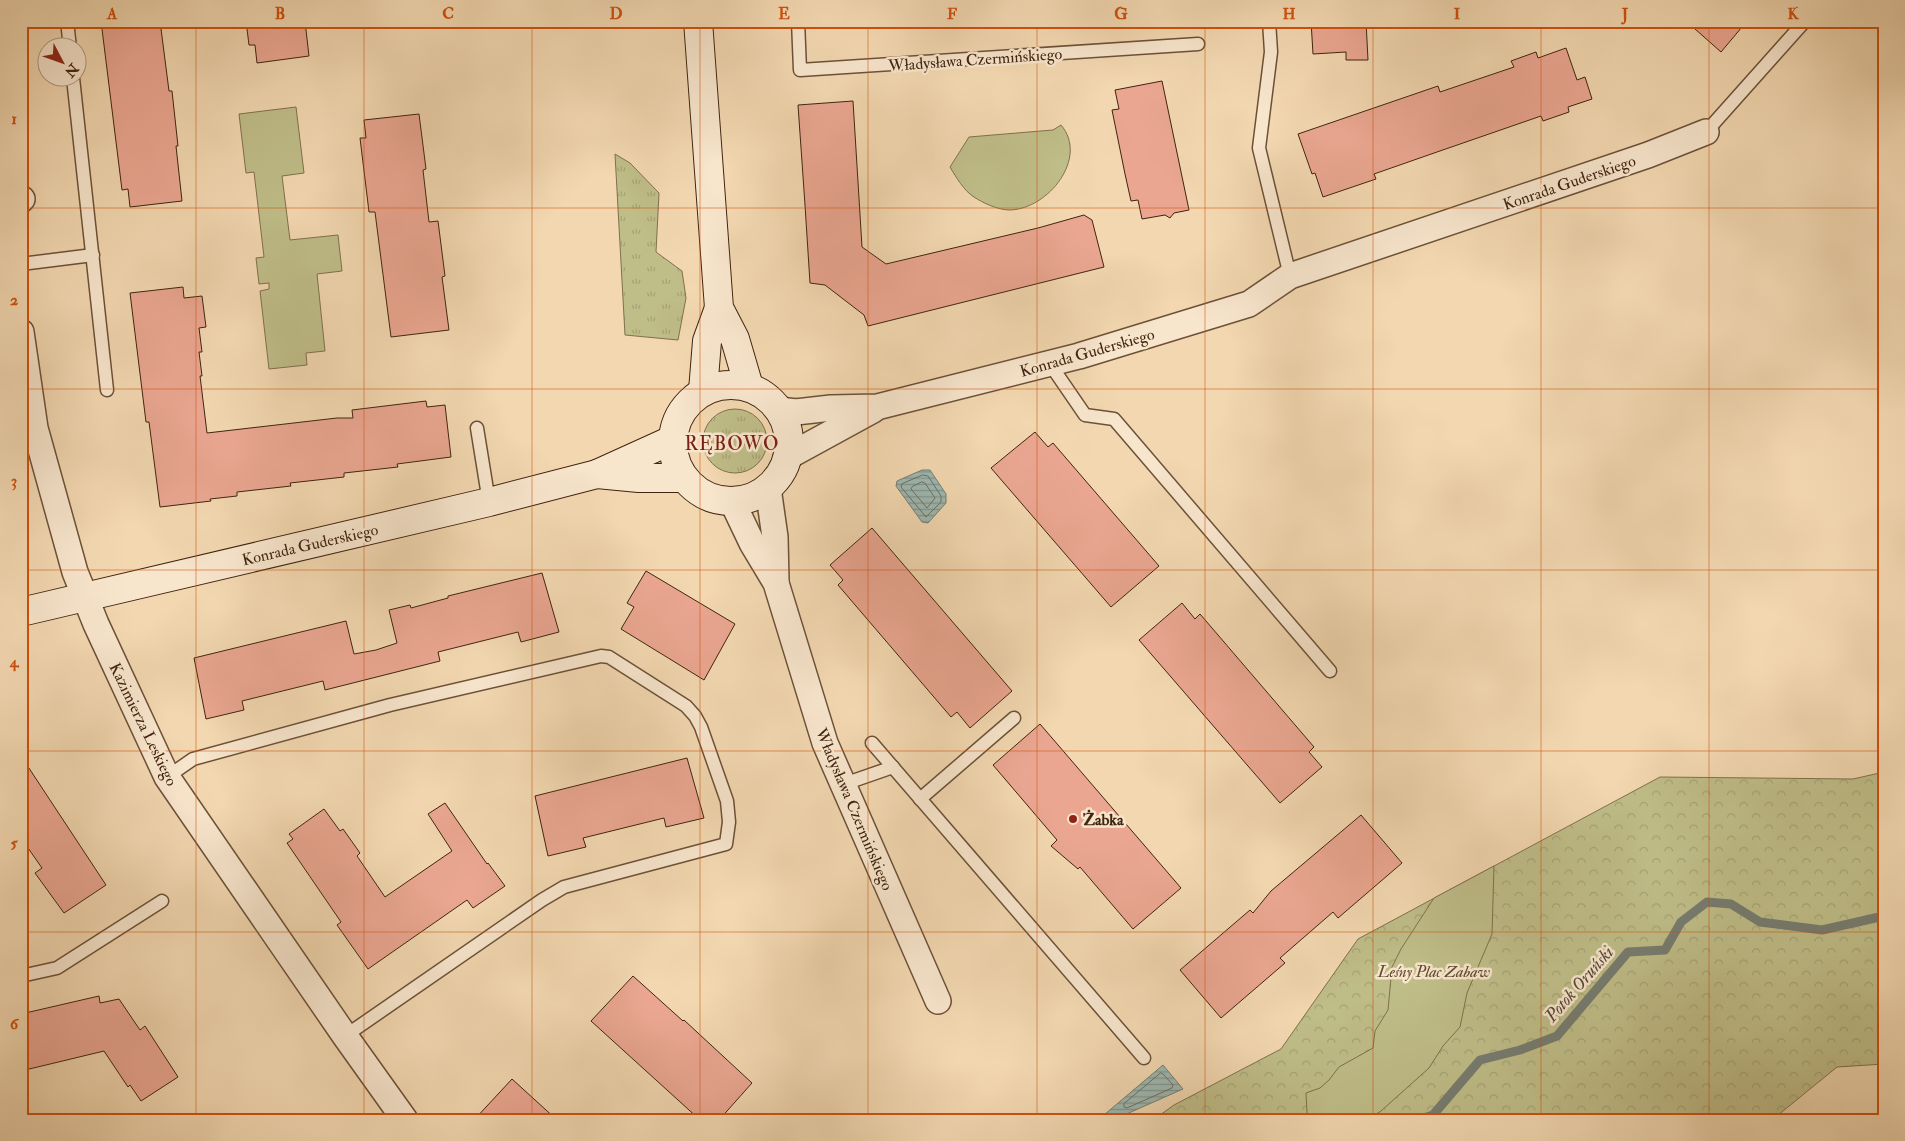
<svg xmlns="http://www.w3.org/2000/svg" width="1905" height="1141" font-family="'IM FELL Double Pica',serif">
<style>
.grass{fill:url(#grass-tufts);stroke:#80704c}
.forest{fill:url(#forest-crowns);stroke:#80704c}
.park{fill:#bfbd88;stroke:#80704c}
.water{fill:url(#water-rules);stroke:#777d71}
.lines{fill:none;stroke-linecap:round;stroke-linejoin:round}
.shore{stroke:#6e6e61;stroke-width:1}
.stream{stroke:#777d71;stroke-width:9}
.building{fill:#eaa691;stroke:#402410}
.lane-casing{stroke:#6c5138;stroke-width:15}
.street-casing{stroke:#6c5138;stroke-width:28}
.secondary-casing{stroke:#402410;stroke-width:30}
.lane{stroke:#f7e5cc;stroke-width:12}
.street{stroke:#f7e5cc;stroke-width:25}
.secondary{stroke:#f7e5cc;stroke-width:28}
.grid{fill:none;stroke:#cf510d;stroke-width:1;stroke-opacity:0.55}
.poi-dot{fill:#8f2418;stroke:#f7e5cc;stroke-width:2}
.labels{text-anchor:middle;stroke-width:5;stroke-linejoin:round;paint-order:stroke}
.street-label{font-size:16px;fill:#402410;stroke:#f7e5cc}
.poi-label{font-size:16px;font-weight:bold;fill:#402410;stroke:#f7e5cc;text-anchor:start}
.park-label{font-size:16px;font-style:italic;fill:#604a2e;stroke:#f7e5cc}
.water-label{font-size:18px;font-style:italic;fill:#574938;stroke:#f7e5cc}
.quarter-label{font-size:19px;letter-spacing:1px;fill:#7a1f14;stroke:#f7e5cc}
.neatline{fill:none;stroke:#cf510d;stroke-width:2}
.grid-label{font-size:16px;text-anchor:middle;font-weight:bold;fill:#cf510d}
</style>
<defs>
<pattern id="grass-tufts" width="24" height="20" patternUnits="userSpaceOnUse" patternTransform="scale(1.25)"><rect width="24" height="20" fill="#bfbd88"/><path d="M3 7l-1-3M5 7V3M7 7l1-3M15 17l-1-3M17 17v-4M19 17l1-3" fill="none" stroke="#a5a274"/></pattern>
<pattern id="forest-crowns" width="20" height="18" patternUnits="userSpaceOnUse" patternTransform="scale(1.25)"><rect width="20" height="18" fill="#bfbd88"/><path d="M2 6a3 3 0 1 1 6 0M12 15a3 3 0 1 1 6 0" fill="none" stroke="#a5a274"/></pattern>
<pattern id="water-rules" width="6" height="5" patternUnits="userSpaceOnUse" patternTransform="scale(1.25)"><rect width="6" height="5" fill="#9cb8b2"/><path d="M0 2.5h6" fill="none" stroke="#81958f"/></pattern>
</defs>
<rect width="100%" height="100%" fill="#f2d7b0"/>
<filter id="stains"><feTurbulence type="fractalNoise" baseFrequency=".004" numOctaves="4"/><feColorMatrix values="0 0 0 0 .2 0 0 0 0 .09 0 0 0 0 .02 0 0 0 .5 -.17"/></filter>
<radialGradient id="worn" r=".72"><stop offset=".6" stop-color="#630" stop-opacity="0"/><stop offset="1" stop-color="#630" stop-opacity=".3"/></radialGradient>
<g class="grass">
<path d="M615,154l15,9 29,30 -3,59 26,19 4,27 -8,42 -53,-5z"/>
<circle cx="735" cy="441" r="32"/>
</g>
<path class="forest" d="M1884,772v292l-47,3 -65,53h-23l-6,-4 -5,4h-585l21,-15 107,-56 77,-110 302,-162 193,2z"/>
<g class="park">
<path d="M296,107l8,66 -22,3 8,64 48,-5 4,36 -25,3 8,77 -19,2 1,12 -38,4 -9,-78 9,-2v-6l-10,1 -3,-26 8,-1 -10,-85 -8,1 -7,-59z"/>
<path d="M1061,125c28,33 -13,84 -51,85 -12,0 -27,-7 -36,-13 -10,-6 -18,-20 -24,-30l19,-30 84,-7z"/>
<path d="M1494,866l-2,68 -25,59 -7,34 -17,19 -14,22 -48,43 -14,9h-53l-7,-7 -1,-20 14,-5 9,-8 10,-13 34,-19 2,-17 13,-21 4,-43 9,-18 20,-31 13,-20z"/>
</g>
<g class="water">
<path d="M922,470h8l16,24v9l-18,20 -6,-1 -26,-36 1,-5z"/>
<path d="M1163,1065l20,24 -70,31h-15z"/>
</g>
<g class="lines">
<g class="shore">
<path d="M923,475l5,1 13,20v6l-15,15 -25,-30 1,-3z"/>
<path d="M922,482l3,1 10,15 -8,10 -16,-19 1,-2z"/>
<path d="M1161,1073l2,1 10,11 -1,3 -45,20 -3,-1v-3z"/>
</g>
<path class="stream" d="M1417,1120l16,-5 47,-55 40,-10 37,-14 71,-84 37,-2 16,-28 26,-20 24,2 29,18 62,8 62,-14"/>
</g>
<g class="building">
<path d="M101,21h59l9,70h3l6,55h-2l6,55 -52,6 -2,-18 -6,1z"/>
<path d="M246,21h59l4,35 -52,7 -2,-18h-6z"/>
<path d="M1311,21h55l2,39h-22v-8l-33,2z"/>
<path d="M1686,21h61l-26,31z"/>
<path d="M1566,48l11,32 8,-3 7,22 -24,8 1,5 -26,9 -2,-5 -104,36 -63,22 2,5 -53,18 -8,-24 -3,1 -14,-40 140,-48 2,6 74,-25 -3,-6 25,-9 2,6z"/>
<path d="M1162,81l27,129 -15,3 -4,5 -5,-3 -23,4 -4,-19 -7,1 -6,-27 -13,-64 7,-1 -4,-19z"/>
<path d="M853,101l9,146 24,17 152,-36 46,-13 8,5 12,47 -236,59 -4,-11 -39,-30 -15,-2 -5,-78 -7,-100z"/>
<path d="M419,114l7,55 -3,1 6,52 9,-1 7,55 -3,1 7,53 -58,7 -16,-125h-6l-9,-74h6l-2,-18z"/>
<path d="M183,287l1,11 18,-2 4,31 -7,1 3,24h-3l3,24h-2l7,57 130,-15h16l-1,-8 74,-9 1,6 18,-2 6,52 -54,7 1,3 -54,6v4l-54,6 1,3 -54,6v4l-27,3 1,2 -51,6 -11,-85h-3l-16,-129z"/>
<path d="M1035,432l13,15 5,-4 106,123 -48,41 -120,-139z"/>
<path d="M872,528l140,163 -42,37 -13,-16 -6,5 -113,-132 5,-5 -13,-15z"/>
<path d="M646,571l89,53 -31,56 -83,-51 13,-22 -7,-4z"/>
<path d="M542,573l17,59 -38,10 -3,-10 -80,20 2,9 -115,29 -2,-9 -81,20 2,9 -38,9 -12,-61 152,-37 8,33 22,-4 21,-7 -8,-33 21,-5 1,3 37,-10v-2z"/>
<path d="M1182,603l13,16 5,-5 114,133 -5,5 13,15 -42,36 -141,-163z"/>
<path d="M1040,724l141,164 -48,41 -53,-62 -2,2 -27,-23 6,-6 -64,-75z"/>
<path d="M21,756l85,129 -42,28 -29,-40 7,-5 -21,-30z"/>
<path d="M687,758l17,60 -38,9 -2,-9 -81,20 3,9 -38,9 -13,-60z"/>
<path d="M445,803l42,61 1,-1 17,23 -32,22 -6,-8 -99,69 -31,-44 4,-3 -54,-79 6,-4 -4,-5 35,-25 16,22 3,-2 17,24 -3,3 28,41 67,-46 -24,-37z"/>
<path d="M1361,815l41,48 -64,55 -5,-6 -53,46 5,5 -64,55 -41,-48 70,-60 3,3 18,-22z"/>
<path d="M633,976l50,45 1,-1 68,63 -33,37h-19l-109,-99z"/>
<path d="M99,996l1,7 19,-4 21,31 5,-4 33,51 -37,24 -11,-16 -2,2 -24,-36 -83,20v-57z"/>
<path d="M512,1079l45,41h-83z"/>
</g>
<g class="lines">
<defs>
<g id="lane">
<path d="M67,21l3,27"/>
<path d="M798,21l2,49 398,-26"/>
<path d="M1269,21l2,31 -12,96 31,128"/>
<path d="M73,78l34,312"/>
<path d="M1706,132l99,-111"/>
<path d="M21,264l72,-9"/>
<path d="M1050,364l35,51 29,4 216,252"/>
<path d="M477,428l12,74"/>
<path d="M872,743l272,315"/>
<path d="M167,777l26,-18 197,-54 211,-49 8,1 77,49 9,10 6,11 26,74 2,21 -3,22 -162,43 -22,13 -197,136"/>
<path d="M844,784l49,-17"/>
<path d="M920,799l94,-81"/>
<path d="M21,976l36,-8 105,-67"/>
</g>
<g id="street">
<path d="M21,200l1,-1"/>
<path d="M21,332l14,96 40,144 21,52 71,153 178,259 60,84"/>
<path d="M779,410l17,2 35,-4 46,-1 202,-51 170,-52 41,-28 358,-121 58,-23"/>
<path d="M787,457l86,-47"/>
<path d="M768,488l7,49 1,44"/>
<path d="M732,501l20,42 24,40 49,160 113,258"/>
</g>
<g id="secondary">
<path d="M698,21l21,287 16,31 14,48"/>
<circle cx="731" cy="443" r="58"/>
<path d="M703,391l4,-50 12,-33"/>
<path d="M597,474l42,4h44"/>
<path d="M21,612l468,-110 108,-28 75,-34"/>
</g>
</defs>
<use href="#lane" class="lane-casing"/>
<use href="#street" class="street-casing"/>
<use href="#secondary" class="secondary-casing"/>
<use href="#lane" class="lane"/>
<use href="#street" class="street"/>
<use href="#secondary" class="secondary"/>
</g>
<path class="grid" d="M196,21v1099M364,21v1099M532,21v1099M700,21v1099M868,21v1099M1037,21v1099M1205,21v1099M1373,21v1099M1541,21v1099M1709,21v1099M21,208h1863M21,389h1863M21,570h1863M21,751h1863M21,932h1863"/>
<circle class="poi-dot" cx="1073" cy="819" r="5"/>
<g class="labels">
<g class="street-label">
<text transform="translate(975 59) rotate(-4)" y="6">Władysława Czermińskiego</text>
<text transform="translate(1569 182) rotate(-19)" y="6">Konrada Guderskiego</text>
<text transform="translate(1087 352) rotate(-16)" y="6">Konrada Guderskiego</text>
<text transform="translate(310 544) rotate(-13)" y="6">Konrada Guderskiego</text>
<text transform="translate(144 724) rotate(64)" y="6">Kazimierza Leskiego</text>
<text transform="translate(855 809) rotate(67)" y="6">Władysława Czermińskiego</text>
</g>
<g class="poi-label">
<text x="1083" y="825">Żabka</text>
</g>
<g class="park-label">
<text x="1434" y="977">Leśny Plac Zabaw</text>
</g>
<g class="water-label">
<text transform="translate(1579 984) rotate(-49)" y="6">Potok Oruński</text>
</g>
<g class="quarter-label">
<text x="732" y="450">RĘBOWO</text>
</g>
</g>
<rect width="1905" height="1141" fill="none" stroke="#f2d7b0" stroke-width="55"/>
<g transform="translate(62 62) rotate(131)"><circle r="24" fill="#f7e5cc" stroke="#ae9881"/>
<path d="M0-4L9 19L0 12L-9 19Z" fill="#8f2418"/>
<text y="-8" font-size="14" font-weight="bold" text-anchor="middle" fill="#402410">N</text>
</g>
<rect x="28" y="28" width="1850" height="1086" class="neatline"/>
<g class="grid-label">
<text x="112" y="19">A</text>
<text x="280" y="19">B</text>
<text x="448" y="19">C</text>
<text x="616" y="19">D</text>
<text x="784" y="19">E</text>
<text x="952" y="19">F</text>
<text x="1121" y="19">G</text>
<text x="1289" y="19">H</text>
<text x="1457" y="19">I</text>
<text x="1625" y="19">J</text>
<text x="1793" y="19">K</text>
<text x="14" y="124">1</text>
<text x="14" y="305">2</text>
<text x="14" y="486">3</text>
<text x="14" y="667">4</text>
<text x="14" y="848">5</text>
<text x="14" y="1029">6</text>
</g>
<rect width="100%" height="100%" filter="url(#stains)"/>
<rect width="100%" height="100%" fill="url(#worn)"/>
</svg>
